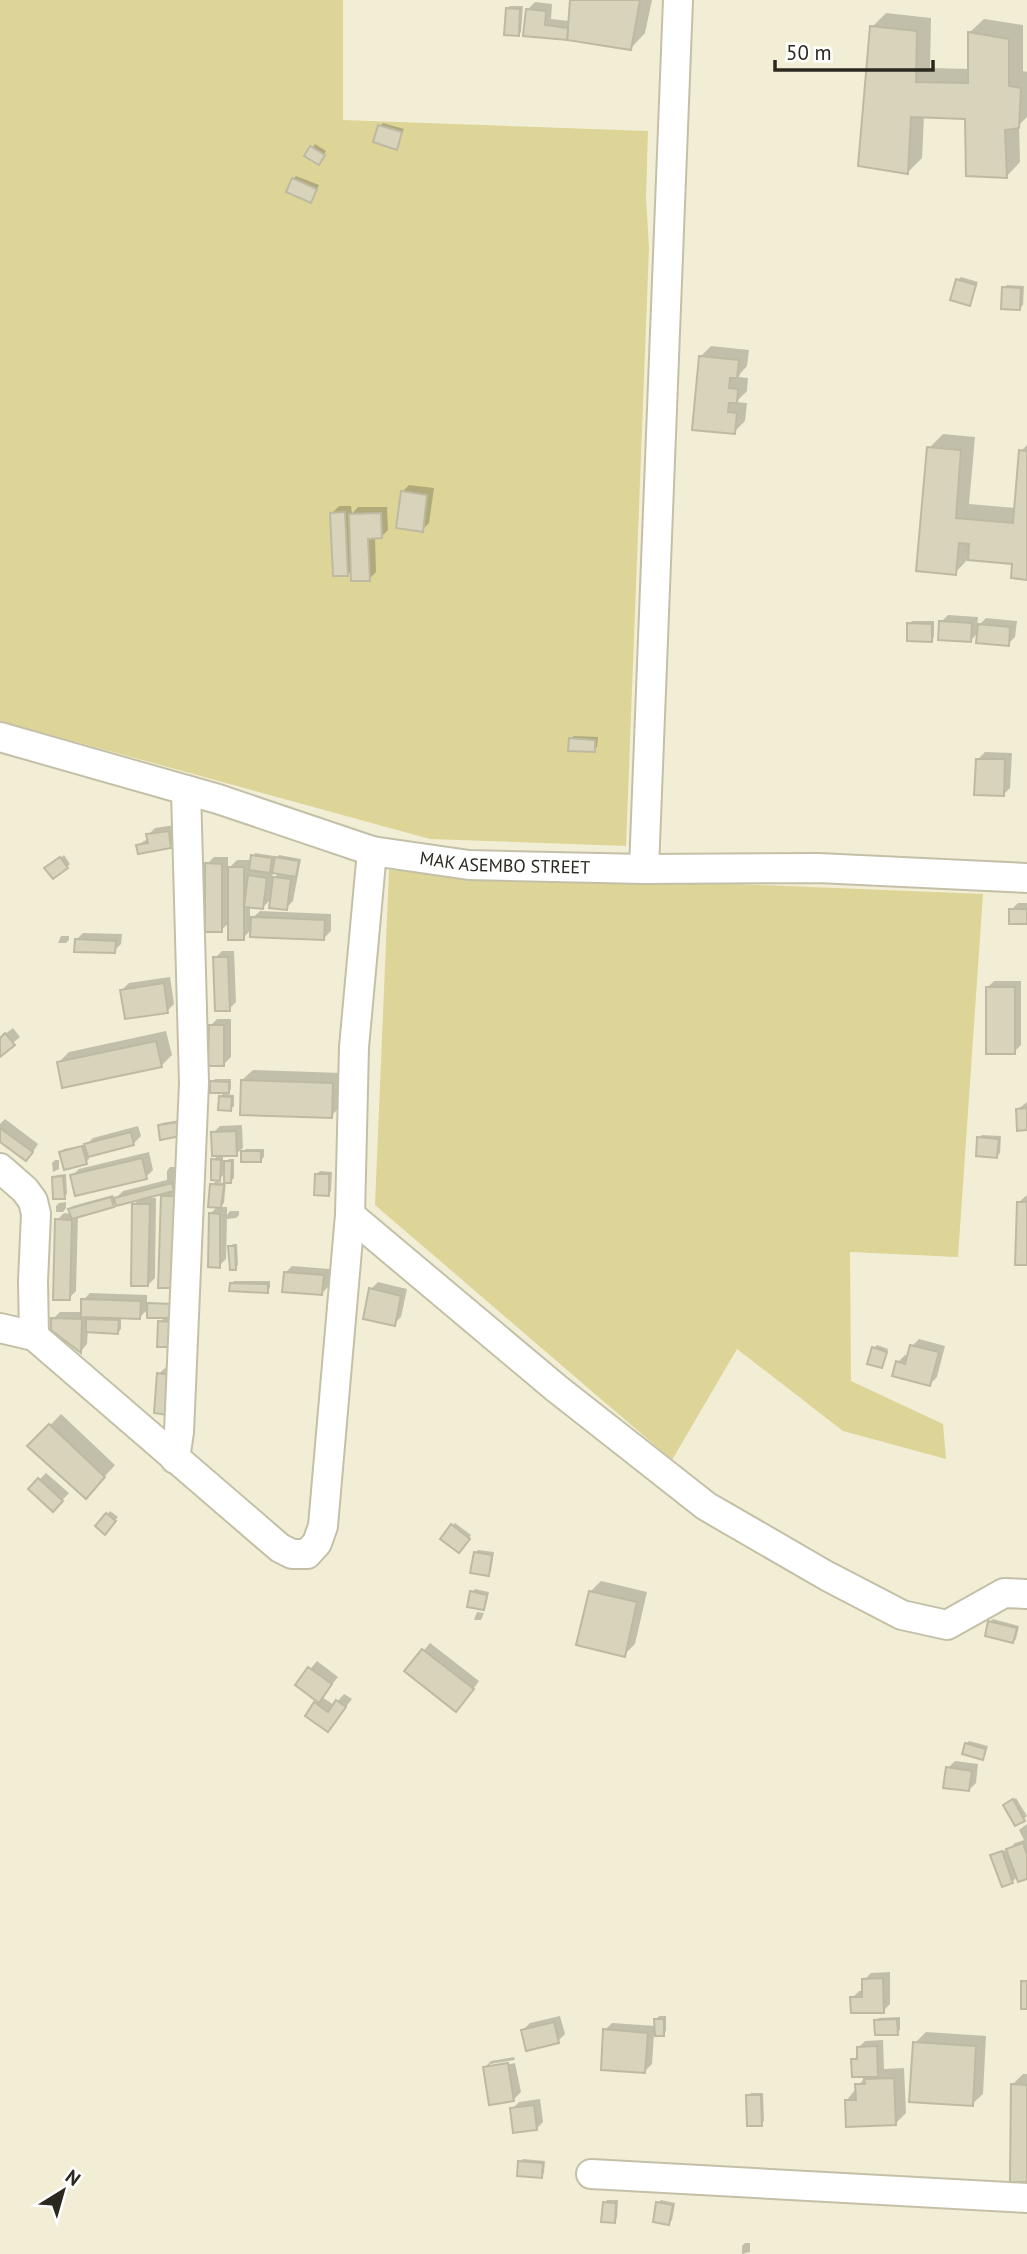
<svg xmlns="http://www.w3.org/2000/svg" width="1027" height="2254" font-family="'PT Sans',sans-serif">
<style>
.green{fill:#ddd498}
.shadow{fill:#0003;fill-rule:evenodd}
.building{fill:#d8d4bb;stroke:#bebaa2;stroke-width:2}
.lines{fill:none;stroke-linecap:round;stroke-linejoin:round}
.minor-casing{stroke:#c4c0a8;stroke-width:32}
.minor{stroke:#fff;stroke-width:28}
.labels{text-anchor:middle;stroke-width:6;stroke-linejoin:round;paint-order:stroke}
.street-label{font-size:18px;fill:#2a281f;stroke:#fff}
</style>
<rect width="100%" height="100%" fill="#f2eed5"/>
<g class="green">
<path d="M0,0h343v120l305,11 -2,66 3,51 -23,598 -196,-7 -430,-118z"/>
<path d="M389,870l594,24 -25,363 -108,-5 1,129 92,43 3,35 -103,-28 -106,-82 -65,111 -297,-255z"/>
</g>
<g class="shadow">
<path d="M572,0h80l-7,33 -14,15 -106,-14 3,-25 7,-7 17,2 -1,15 19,2z"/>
<path d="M510,6h13l-2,26 -3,3 -11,-26z"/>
<path d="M886,13l45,5 -1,50 40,1 -1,-36 15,-14 39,6v46l4,1v45l-8,8 1,37 -14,15 -39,-59 -43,-2 -2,42 -14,14 -36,-145z"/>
<path d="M383,123l21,6 -8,19 -16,-22z"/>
<path d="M315,144l11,7 -5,9 -14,-5z"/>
<path d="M296,176l23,9 -8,16 -18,-22z"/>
<path d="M961,277l17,5 -9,22 -11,-24z"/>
<path d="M1007,285l17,1 -1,19 -3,3 -16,-20z"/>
<path d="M711,346l38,4 -2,16 -7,8 -1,3 9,1 -1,13 -11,11 11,1 -2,18 -11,11 -34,-75z"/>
<path d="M943,434l32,3 -6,67 47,4 5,-57 6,-6v133l-13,-15 -45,-5 -14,15 -26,-125z"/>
<path d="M409,485l25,3 -5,35 -7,7 -20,-38z"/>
<path d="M339,506h12l1,8 6,-7h29l1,23 -7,7h-6l1,35 -7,7 -16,-10 -5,5 -16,-61z"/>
<path d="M948,615l30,2 -1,10 9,-9 31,3 -2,16 -7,7 -29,-12 -9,9 -29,-19z"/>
<path d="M912,621h22v16l-3,3 -22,-16z"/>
<path d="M574,736l24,1 -1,10 -3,3 -23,-11z"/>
<path d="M985,752l27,1 -2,35 -7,7 -25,-36z"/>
<path d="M175,825l2,15 -7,7 -32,-2 11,-7 -1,-3 7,-7z"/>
<path d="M255,853l19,3v4l5,-5 22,4 -8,42 -7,7 -14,-10 -9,9 -13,-1v14l10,-9 71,3v17l-7,7 -72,-9 -9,9 -13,-16 -9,8 -14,-66 7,-7h14v12l9,-9h15zM273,871l7,1 -8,8z"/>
<path d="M64,855l6,9 -3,3 -17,-1z"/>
<path d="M1018,903h9v19l-16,-12z"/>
<path d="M83,933l39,1 -1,10 -7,7 -38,-11z"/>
<path d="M61,936h8v4l-3,3h-8z"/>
<path d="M222,951h12l2,51 -7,7 -14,-51z"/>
<path d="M170,977l4,27 -7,7 -45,-21 7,-7z"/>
<path d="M994,981h27v64l-7,7 -27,-64z"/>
<path d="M217,1019h14v38l-7,7 -14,-38z"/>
<path d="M13,1028l7,9 -20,17v-16z"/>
<path d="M166,1031l6,24 -11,11 -102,-4 10,-10z"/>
<path d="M253,1070l90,3 -1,32 -11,11 -89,-36z"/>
<path d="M215,1079h16v10l-5,5 8,1v11l-3,3 -11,-12 6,-6 -14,-9z"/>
<path d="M1027,1102v26l-10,-18z"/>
<path d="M5,1119l33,25 -5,8 -33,-12v-16z"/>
<path d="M181,1120l2,12 -24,-6 3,-3z"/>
<path d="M242,1125l1,26 3,-2h18v8l-3,3h-19l1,-12 -7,6 -13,1v9l6,-5h5v19l-3,3h-5l-2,22 -4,4h7v8l3,-4h9v4l-3,3 -9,1 -1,40 -7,7 -9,-52 8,-8 -6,-21 6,-6 -5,-19 5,-5 -5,-22 7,-7zM225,1173v10l-8,-1z"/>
<path d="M138,1126l3,10 -7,7 -46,12 1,4 -3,3 -25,-10 3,-3 22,-4 7,-7z"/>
<path d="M982,1135l19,1 -1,17 -3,3 -18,-18z"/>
<path d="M149,1152l4,18 -7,7 -74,-1 7,-7z"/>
<path d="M55,1160h4v9l-6,3 -1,-9z"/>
<path d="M170,1167h9l1,16 -7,7h10l-3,90 -18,-84 6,-5 -21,7h9l-1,80 -7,7 -14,-80 6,-7 -23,3 -4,4 -35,10 -2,76 -7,7 -12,-78 7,-7 8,1 -2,-5 3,-3 40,-11 2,4 8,-8 44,-11v-9z"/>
<path d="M320,1171l12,1 -1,19 -3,3 -11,-20z"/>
<path d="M66,1174l1,20 -3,3 -10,-19 3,-3z"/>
<path d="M1027,1195v69l-8,-62z"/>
<path d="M66,1202v6l-3,4h-7v-6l3,-3z"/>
<path d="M233,1244h4l1,21 -3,3 -5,-21z"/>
<path d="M292,1266l38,3 -1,17 -7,7 -37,-20z"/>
<path d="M234,1281h36v7l-3,3 -36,-7z"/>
<path d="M378,1282l29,7 -6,28 -7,7 -23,-35z"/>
<path d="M90,1293l57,2v11l3,-3 26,11 -6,5 5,1 -1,23 -14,-21 5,-5 -16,-9 -9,9 -19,-1v13l-3,3 -30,-2 -1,14 -6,7 -28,-32 7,-7h22l1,-12z"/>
<path d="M919,1339l26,7 -8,31 -7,7 -32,-22 7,-7 4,2 3,-11z"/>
<path d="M877,1345l11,4 -7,17 -7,-18z"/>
<path d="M166,1367l12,1 -10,45 -9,-39z"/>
<path d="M61,1414l54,51 -19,21 -66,-40z"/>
<path d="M46,1473l23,20 -16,17 -23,-21z"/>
<path d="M110,1511l8,6 -13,15 -8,-6z"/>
<path d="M455,1523l16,12 -9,13 -10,-22z"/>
<path d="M478,1550l16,2 -3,19 -3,3 -13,-21z"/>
<path d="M601,1581l46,11 -12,52 -11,11 -34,-63z"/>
<path d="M475,1589l14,3 -3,13 -3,3 -11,-16z"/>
<path d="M477,1612l7,1 -3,7h-7z"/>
<path d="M993,1619l26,7 -3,13 -3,3 -23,-20z"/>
<path d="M430,1643l49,38 -16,22 -56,-32z"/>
<path d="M317,1661l21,16 -16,20 12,8 10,-11 8,5 -24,31 -13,-26 3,-3 -21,-16z"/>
<path d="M969,1741l19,5 -5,12 -17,-14z"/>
<path d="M955,1761l23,3 -2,19 -7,7 -21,-22z"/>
<path d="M1016,1798l11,18 -3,3 -16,-17z"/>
<path d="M1027,1824v53l-9,-1 -6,6 -20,-26 13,-6 1,2 9,-9 9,-3 -5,-10z"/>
<path d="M890,1972v32l-7,7 -31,-13 7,-7h5v-11l7,-7z"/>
<path d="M560,2016l5,18 -7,7 -35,-11 7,-7z"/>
<path d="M659,2016h7v15l-3,3h-9l-2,30 -7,7 -40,-41 7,-7 44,3v-7z"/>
<path d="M900,2017v13l-3,3 -21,-12 3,-3z"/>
<path d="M926,2032l60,4 -3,58 -11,10 -57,-61z"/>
<path d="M883,2040l1,29 20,-1 2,45 -11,11 -49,-23 21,-26 -14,-15 6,-6 -1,-6 7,-7z"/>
<path d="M514,2057l1,3 -25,4v4l25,-5 6,29 -7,7 -30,-31 7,-7z"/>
<path d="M1023,2074h4v106l-15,-95z"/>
<path d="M751,2093h12l1,28 -3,3 -13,-28z"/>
<path d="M540,2099l3,23 -7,7 -24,-20 7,-7z"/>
<path d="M523,2159l22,2 -1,12 -3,3 -21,-14z"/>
<path d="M607,2200h11l-1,18 -3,3 -10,-18z"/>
<path d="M661,2200l14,3 -3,17 -3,3 -11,-20z"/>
<path d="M745,2243h5v9l-8,2v-8z"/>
</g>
<g class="building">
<path d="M570,0h70l-9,50 -64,-10z"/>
<path d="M506,8l14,1 -1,27 -15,-1z"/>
<path d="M526,9l20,2 -1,14 23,3 -1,12 -44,-4z"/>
<path d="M870,26l47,5 -1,51 52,1v-51l41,7v47l12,2 -2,40 -14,2 2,48 -41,-2 -1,-57 -54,-2 -3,57 -50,-8z"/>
<path d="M378,125l24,7 -5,18 -24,-8z"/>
<path d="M310,146l15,9 -6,10 -15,-9z"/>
<path d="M292,178l25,11 -6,14 -25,-11z"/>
<path d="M956,279l20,6 -6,21 -20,-6z"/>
<path d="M1002,287l19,1 -1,22 -19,-1z"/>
<path d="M699,356l40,4 -2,18h-7l-1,10 9,1 -1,14h-8l-1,9 9,1 -2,21 -43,-4z"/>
<path d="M927,447l34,3 -5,68 57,5 6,-73 8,1v129l-16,-2 1,-14 -44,-4 1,-16 -10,-1 -3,32 -40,-4z"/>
<path d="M401,491l26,4 -4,37 -27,-4z"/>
<path d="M345,512l3,64h-15l-3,-63z"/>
<path d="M381,513l1,25 -14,1 2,42h-19l-2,-67z"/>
<path d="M939,621l33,2 -1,19 -33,-2z"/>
<path d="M907,623l25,1v18l-25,-1z"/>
<path d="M978,624l32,3 -1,19 -33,-3z"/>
<path d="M569,738l26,2v12l-27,-1z"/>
<path d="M976,759h29l-1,37 -30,-1z"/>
<path d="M169,831l2,17 -33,6 -2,-9 12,-2 -2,-9z"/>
<path d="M251,855l21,3 -2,15 -21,-3z"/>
<path d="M60,857l8,11 -15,11 -9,-11z"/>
<path d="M275,857l24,4 -3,16 -24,-4z"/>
<path d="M205,863l17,1v68h-17z"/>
<rect x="228" y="867" width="16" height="73"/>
<path d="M248,875l19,3 -4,31 -19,-2z"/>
<path d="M273,877l18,2 -4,31 -18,-2z"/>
<rect x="1009" y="909" width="18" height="15"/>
<path d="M251,917l74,3 -1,20 -74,-3z"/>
<path d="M75,939l41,2 -1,12 -41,-1z"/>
<path d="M213,957h15l2,54h-15z"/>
<path d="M164,983l4,30 -43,6 -5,-29z"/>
<rect x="986" y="987" width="29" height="67"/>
<path d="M209,1025h15v41h-16z"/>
<path d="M5,1033l10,12 -15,12v-19z"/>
<path d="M156,1041l6,26 -100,21 -5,-26z"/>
<path d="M241,1080l92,3 -1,35 -92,-3z"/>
<path d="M210,1081l19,1v11h-19z"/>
<path d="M219,1096l13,1 -1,14 -13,-1z"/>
<path d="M1027,1108v22l-10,1 -1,-22z"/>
<path d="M178,1122l3,14 -21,4 -2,-15z"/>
<path d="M0,1128l33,24 -7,9 -26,-19z"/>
<path d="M236,1131l1,25h-25l-1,-24z"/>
<path d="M131,1132l3,13 -46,12 -4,-13z"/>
<path d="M977,1137l22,2 -2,19 -21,-2z"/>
<path d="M82,1146l5,18 -23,6 -5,-18z"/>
<rect x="241" y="1151" width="20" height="11"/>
<path d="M142,1158l5,21 -72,17 -5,-21z"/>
<path d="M211,1159l10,1 -1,21 -9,-1z"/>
<path d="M224,1161h8l-1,22h-7z"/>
<path d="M315,1174h14v22l-15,-1z"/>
<path d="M63,1176l2,23h-12l-1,-22z"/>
<path d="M172,1183l2,8 -58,15 -2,-8z"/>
<path d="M210,1184l14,1 -3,23 -13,-1z"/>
<path d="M161,1196h16l-3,92h-16z"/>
<path d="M111,1197l3,10 -42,12 -4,-10z"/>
<path d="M1017,1202h10v63h-12z"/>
<path d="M132,1204h18l-2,82h-17z"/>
<path d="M209,1213l11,1v54l-12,-1z"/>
<path d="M55,1219l17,1 -2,80h-17z"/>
<path d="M228,1246h7l1,24h-6z"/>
<path d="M284,1272l40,3 -2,20 -40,-3z"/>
<path d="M230,1283l38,1v9l-39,-2z"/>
<path d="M369,1288l32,8 -6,30 -32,-7z"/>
<path d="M81,1299l60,2 -1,18 -59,-2z"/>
<path d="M147,1303l26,1v14h-26z"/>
<path d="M51,1318l31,1 -1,34 -30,-23z"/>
<path d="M86,1319l33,1 -1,14 -32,-2z"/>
<path d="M158,1321l15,1 -1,25h-15z"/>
<path d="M910,1345l29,7 -9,34 -38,-10 4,-15 9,3z"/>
<path d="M872,1347l15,5 -5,16 -15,-4z"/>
<path d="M157,1373l15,2 -4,40 -14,-2z"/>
<path d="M49,1424l56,53 -19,22 -59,-53z"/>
<path d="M38,1478l25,23 -10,11 -25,-23z"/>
<path d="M106,1513l10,8 -11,14 -10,-9z"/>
<path d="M451,1524l19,15 -11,14 -19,-14z"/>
<path d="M474,1552l18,3 -3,21 -19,-3z"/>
<path d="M470,1591l17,4 -3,15 -17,-3z"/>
<path d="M589,1591l48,11 -12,55 -49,-12z"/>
<path d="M988,1621l29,7 -4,15 -28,-7z"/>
<path d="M422,1649l52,40 -18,23 -52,-41z"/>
<path d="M308,1667l24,17 -13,19 -24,-18z"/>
<path d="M336,1700l10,7 -18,25 -23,-16 9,-14 14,10z"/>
<path d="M965,1743l21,6 -3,11 -21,-6z"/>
<path d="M946,1767l26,4 -3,20 -26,-3z"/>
<path d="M1013,1799l12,22 -10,5 -12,-21z"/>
<path d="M1023,1843l4,12v24l-9,3 -12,-33z"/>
<path d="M1002,1851l11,32 -11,4 -12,-32z"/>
<path d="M883,1978l1,35h-33l-1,-16h12v-18z"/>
<rect x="1021" y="1981" width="6" height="28"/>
<path d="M654,2019h10v17h-9z"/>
<path d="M897,2019l1,16h-23l-1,-15z"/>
<path d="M554,2022l5,21 -33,8 -5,-21z"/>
<path d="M603,2029l45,4 -3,40 -44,-3z"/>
<path d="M913,2042l63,4 -3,60 -64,-4z"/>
<path d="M877,2046l1,31h-26l-1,-18h6v-12z"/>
<path d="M508,2063l6,38 -25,4 -6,-38z"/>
<path d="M894,2078l2,47 -50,2 -1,-27h11l-1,-16h10l-1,-5z"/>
<path d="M1011,2084l16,1v97h-17z"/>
<path d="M746,2095h15l1,31h-15z"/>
<path d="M534,2105l3,25 -24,3 -3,-25z"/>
<path d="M518,2161l25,2 -1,15 -25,-2z"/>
<path d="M603,2202l13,1 -1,20 -14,-1z"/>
<path d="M656,2202l17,3 -4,20 -16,-3z"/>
</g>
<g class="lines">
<defs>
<g id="minor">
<path id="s1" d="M0,737l218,62 154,52 97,14 175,4 174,-1 209,10"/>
<path d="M644,869l34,-869"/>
<path d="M0,1168l25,22 8,11 3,13 -3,67 1,55 246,212 12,6h15l10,-11 6,-17 27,-311 4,-168 18,-196"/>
<path d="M350,1215l206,173 150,118 121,70 75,39 45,10 57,-32 23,1"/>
<path d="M0,1328l34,8"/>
<path d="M175,1459l4,-27 15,-349 -8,-293"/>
<path d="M591,2174l436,24"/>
</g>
</defs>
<use href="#minor" class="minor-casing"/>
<use href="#minor" class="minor"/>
</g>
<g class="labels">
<g class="street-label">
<text dy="6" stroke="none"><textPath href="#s1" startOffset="523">MAK ASEMBO STREET</textPath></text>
</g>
</g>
<g transform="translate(63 2191) rotate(37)" stroke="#ffffff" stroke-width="5" paint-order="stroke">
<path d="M0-5L12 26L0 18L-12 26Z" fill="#2a281f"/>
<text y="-10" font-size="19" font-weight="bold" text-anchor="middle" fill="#2a281f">N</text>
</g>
<path d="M775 60v10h158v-10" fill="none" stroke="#2a281f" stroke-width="3.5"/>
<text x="786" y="60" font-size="21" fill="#2a281f" stroke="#ffffff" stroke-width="5" paint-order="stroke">50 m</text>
</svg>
